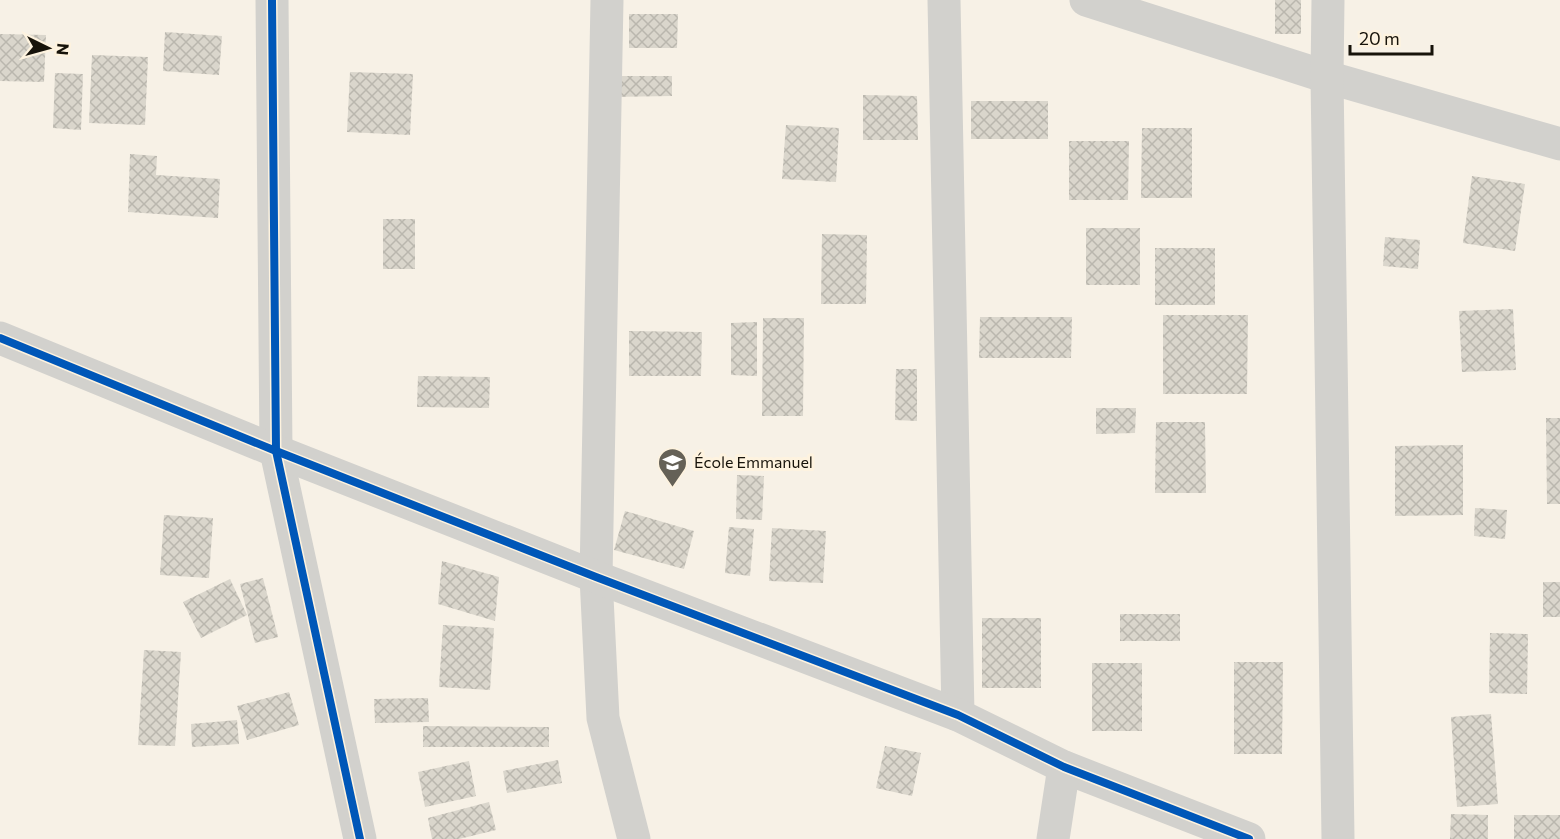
<svg xmlns="http://www.w3.org/2000/svg" width="1560" height="839" font-family="Commissioner,sans-serif">
<style>
.building{fill:url(#building-cross-hatch)}
.lines{fill:none;stroke-linecap:round;stroke-linejoin:round}
.minor{stroke:#d2d1cd;stroke-width:33}
.cycleway-casing{stroke:#fef3df;stroke-width:11}
.cycleway{stroke:#0057b8;stroke-width:8}
.labels{text-anchor:middle;stroke-width:6;stroke-linejoin:round;paint-order:stroke}
.poi-label{font-size:16px;fill:#17130a;stroke:#fef3df;text-anchor:start}
</style>
<defs>
<pattern id="building-cross-hatch" width="8" height="8" patternUnits="userSpaceOnUse" patternTransform="scale(1.5)"><rect width="8" height="8" fill="#dad6cc"/><path d="M0 0l8 8M0 8l8-8" fill="none" stroke="#bab7ae"/></pattern>
</defs>
<rect width="100%" height="100%" fill="#f7f1e6"/>
<g class="building">
<rect x="1275" y="0" width="26" height="34"/>
<path d="M629,14h49l-1,34h-48z"/>
<path d="M165,32l57,4 -3,39 -56,-4z"/>
<path d="M0,34l46,1 -2,47 -44,-1z"/>
<path d="M92,55l56,2 -3,68 -56,-2z"/>
<path d="M350,72l63,2 -3,61 -63,-3z"/>
<path d="M55,73l28,1 -2,56 -28,-2z"/>
<path d="M610,76h62v20l-62,1z"/>
<path d="M863,95l54,1 1,44h-55z"/>
<rect x="971" y="101" width="77" height="38"/>
<path d="M786,125l53,3 -3,54 -54,-3z"/>
<path d="M1142,128h50v70h-51z"/>
<path d="M1069,141h60l-1,59h-59z"/>
<path d="M130,154l27,2 -1,19 64,4 -2,39 -90,-6z"/>
<path d="M1472,176l53,8 -10,67 -52,-8z"/>
<rect x="383" y="219" width="32" height="50"/>
<rect x="1086" y="228" width="54" height="57"/>
<path d="M822,234l45,1 -1,69h-45z"/>
<path d="M1385,237l35,3 -2,29 -35,-3z"/>
<rect x="1155" y="248" width="60" height="57"/>
<path d="M1513,309l3,61 -54,2 -3,-61z"/>
<path d="M1163,315h85l-1,79h-84z"/>
<path d="M980,317h92l-1,41h-92z"/>
<path d="M763,318h41l-1,98h-41z"/>
<path d="M757,322v54l-26,-1v-52z"/>
<path d="M629,331l73,1 -1,44h-72z"/>
<path d="M896,369h21v52l-22,-1z"/>
<path d="M418,376l72,1 -1,31 -72,-1z"/>
<path d="M1096,408h40l-1,25 -39,1z"/>
<path d="M1546,418h14v86h-13z"/>
<path d="M1156,422h49l1,71h-51z"/>
<path d="M1463,445v70l-68,1v-70z"/>
<path d="M737,475l27,1 -2,44 -26,-1z"/>
<path d="M1475,508l32,2 -2,29 -31,-3z"/>
<path d="M625,511l69,20 -10,38 -70,-19z"/>
<path d="M164,515l49,3 -4,60 -49,-3z"/>
<path d="M729,527l25,2 -4,47 -25,-3z"/>
<path d="M772,528l54,3 -3,52 -54,-2z"/>
<path d="M442,561l57,16 -4,44 -57,-17z"/>
<path d="M263,578l15,59 -23,6 -15,-59z"/>
<path d="M230,579l17,36 -46,23 -18,-36z"/>
<rect x="1543" y="582" width="17" height="35"/>
<rect x="1120" y="614" width="60" height="27"/>
<rect x="982" y="618" width="59" height="70"/>
<path d="M443,625l51,3 -4,62 -51,-3z"/>
<path d="M1490,633l38,1 -1,60 -38,-1z"/>
<path d="M144,650l37,2 -6,94 -37,-1z"/>
<path d="M1234,662h49l-1,92h-48z"/>
<rect x="1092" y="663" width="50" height="68"/>
<path d="M289,692l10,33 -52,15 -10,-34z"/>
<path d="M428,698l1,24 -54,1 -1,-24z"/>
<path d="M1491,714l7,90 -41,3 -6,-90z"/>
<path d="M237,720l2,24 -47,3 -1,-23z"/>
<path d="M423,726l126,1v20h-126z"/>
<path d="M885,746l36,7 -9,43 -36,-8z"/>
<path d="M558,760l4,23 -55,10 -4,-22z"/>
<path d="M469,761l7,35 -51,11 -7,-35z"/>
<path d="M489,802l7,28 -37,9h-27l-4,-21z"/>
<path d="M1451,814l37,1v24h-38z"/>
<rect x="1514" y="815" width="46" height="24"/>
</g>
<g class="lines">
<g class="minor">
<path d="M272,0l4,451 84,388"/>
<path d="M607,0l-11,577 7,141 31,121"/>
<path d="M944,0l14,715"/>
<path d="M1086,0l241,77 233,67"/>
<path d="M1328,0l-1,77 11,762"/>
<path d="M0,338l276,113 320,126 362,138 106,52 185,72"/>
<path d="M1053,839l11,-72"/>
</g>
<defs>
<g id="cycleway">
<path d="M272,0l4,451 84,388"/>
<path d="M0,338l276,113 320,126 362,138 106,52 185,72"/>
</g>
</defs>
<use href="#cycleway" class="cycleway-casing"/>
<use href="#cycleway" class="cycleway"/>
</g>
<defs>
<symbol id="school-pin" viewBox="-11 -11 22 30"><path d="M0 17L-7.5 6A9.5 9.5 0 1 1 7.5 6Z" fill="#656157" stroke="#fef3df"/><path d="M0-5L7-2L0 1L-7-2ZM-4 1L0 2.5L4 1V4Q0 6-4 4Z" fill="#fff"/></symbol>
</defs>
<g fill-rule="evenodd">
<use href="#school-pin" x="656" y="446" width="33" height="45"/>
</g>
<g class="labels">
<g class="poi-label">
<text x="694" y="468">École Emmanuel</text>
</g>
</g>
<g transform="translate(48 48) rotate(95)" stroke="#fef3df" stroke-width="4.5" paint-order="stroke">
<path d="M0-4.5L10 22L0 15L-10 22Z" fill="#17130a"/>
<text y="-9" font-size="16" font-weight="bold" text-anchor="middle" fill="#17130a">N</text>
</g>
<path d="M1350 45v9h82v-9" fill="none" stroke="#17130a" stroke-width="3"/>
<text x="1359" y="45" font-size="18" fill="#17130a" stroke="#fef3df" stroke-width="4.5" paint-order="stroke">20 m</text>
</svg>
